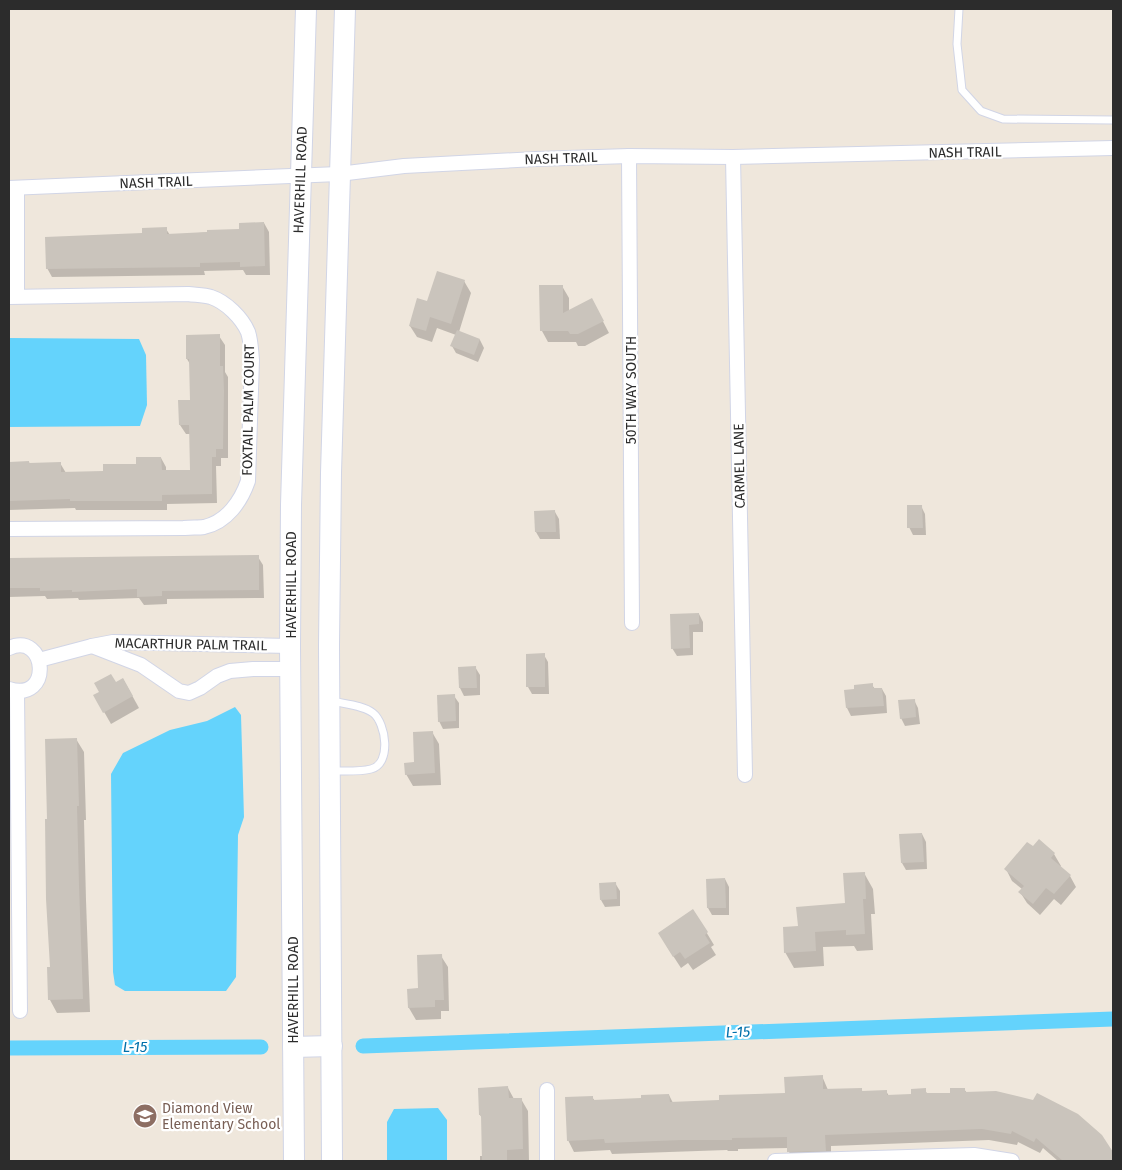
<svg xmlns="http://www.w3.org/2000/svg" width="1122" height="1170" font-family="'Fira Sans',sans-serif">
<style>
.water{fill:#64d3fc}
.shadow{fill:#0003}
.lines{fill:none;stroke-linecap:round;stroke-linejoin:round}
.canal{stroke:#64d3fc;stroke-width:15}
.building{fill:#cac4bc}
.lane-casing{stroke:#d1d5e6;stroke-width:9}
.street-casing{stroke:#d1d5e6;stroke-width:16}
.secondary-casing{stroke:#d1d5e6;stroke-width:22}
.lane{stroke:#fff;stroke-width:7}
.street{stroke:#fff;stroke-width:14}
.secondary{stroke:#fff;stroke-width:20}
.labels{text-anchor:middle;stroke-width:4.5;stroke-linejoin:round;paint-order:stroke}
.street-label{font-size:14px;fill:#2c2c2c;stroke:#fff}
.education-label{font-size:14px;fill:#785e54;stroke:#fff;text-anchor:start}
.water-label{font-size:15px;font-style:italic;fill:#0070ab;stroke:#fff}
</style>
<rect width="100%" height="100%" fill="#efe7dc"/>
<g class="water">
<path d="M9,338l130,1 7,16 1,50 -7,21 -131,1z"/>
<path d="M235,707l6,8 3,102 -6,18 -2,142 -10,14h-101l-10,-6 -2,-13 -2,-198 12,-21 47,-23 37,-9z"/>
<path d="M438,1108l9,12v41h-60v-39l7,-13z"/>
</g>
<g class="shadow">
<path d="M264,223l5,9 1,43h-24l-3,-5 -39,1 1,4 -153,2 -5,-9 96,-34 23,-5 4,6 70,-5z"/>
<path d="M464,281l7,12 -12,39 21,8 4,8 -6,14 -22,-9 -4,-7 4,-11 -19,-7 -5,14 -15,-5 -7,-11 18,-23z"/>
<path d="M562,286l7,12v14h29l11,21 -24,13h-7l-2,-4h-28l-6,-11z"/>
<path d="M187,336h32l6,9v27l3,5v81h-7v8h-5l1,37 -50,1v6h-91l-1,-2 -66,2v-47l20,-1 1,2 30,-1 6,10 38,-1 57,-14 5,9v4h26l-1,-37h-5l-6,-9 11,-24 -1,-37 -3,-5z"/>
<path d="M921,506l4,8 1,21h-13l-4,-8z"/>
<path d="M555,512l4,7 1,20h-20l-4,-7z"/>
<path d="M258,557l5,8 1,33 -97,1v5l-23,1 -5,-7 -60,2 -1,-2 -31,1 -2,-3 -36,1v-38z"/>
<path d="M699,614l4,8v10h-10v23l-16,1 -5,-8v-33z"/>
<path d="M544,655l4,7 1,32h-17l-4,-7z"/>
<path d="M475,667l5,8v20l-16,1 -4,-8 -1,-20z"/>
<path d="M123,679l16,29 -28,16 -16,-28z"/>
<path d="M872,685l3,4h7l4,7 1,17 -36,3 -4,-8 -1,-17 10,-1z"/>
<path d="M454,696l5,7v25l-16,1 -4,-8z"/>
<path d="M914,700l4,8 2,16 -15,2 -4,-8z"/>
<path d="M432,732l7,12 2,41 -28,1 -7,-12 9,-10z"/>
<path d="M76,739l8,13 2,68h-2l2,80 4,112 -33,1 -7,-13 1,-32z"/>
<path d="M922,834l4,8 1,27 -21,1 -4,-7z"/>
<path d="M1039,841l15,13 7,12 -1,1 10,9 6,11 -15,18 -7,-6 -14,16 -13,-12 -7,-11 2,-3 -10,-8 -6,-12 27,-21z"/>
<path d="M864,873l9,16 2,25h-4l2,36 -16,1 -3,-5 -31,1 1,19 -30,2 -9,-16 14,-25 47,-22z"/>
<path d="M725,879l4,8v28h-17l-4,-7z"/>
<path d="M615,883l5,8v15l-15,1 -4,-7z"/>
<path d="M693,910l21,35 -3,2 5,8 -23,15 -5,-7 -7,5 -15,-23z"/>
<path d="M441,956l7,11 1,44h-8v8l-25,1 -7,-12 -1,-18 12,-1z"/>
<path d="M822,1076l6,14 33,-1 2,3 23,-1 3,5h23l13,-6 3,5 23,-1 13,-5 3,4 134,42 12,20v6h-55l-15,-13 -3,5 -22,-11 -1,3 -28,-5 -158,6v15h-37l-5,-9 -1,-4 -50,1v2h-10l-1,-1 -115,4 -2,-4 -36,2 -6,-12 24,-43 3,4 48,-2 26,-4 4,8 47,-2 66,-7z"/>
<path d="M508,1088l6,11h7l7,12 1,50h-49v-5h3l-1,-38 -2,-3z"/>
</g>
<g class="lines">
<g class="canal">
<path d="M363,1046l750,-27"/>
<path d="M9,1048l252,-1"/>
</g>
</g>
<g class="building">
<path d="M264,222l1,44 -25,1v-5l-40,1v4l-154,2 -1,-32 97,-4v-5l25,-1v7l40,-2v-2l32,-1v-6z"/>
<path d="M437,271l28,9 -14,44 -21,-7 -4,14 -17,-5 8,-28 10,3z"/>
<path d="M539,285h24v28l29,-15 12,23 -26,13h-8l-2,-3h-28z"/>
<path d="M457,330l23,9 -6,16 -24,-9z"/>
<path d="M220,334v32h3l1,25 -1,58h-7v8h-4v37l-50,1v6h-92v-2l-61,2v-39l20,-1v2l32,-1v10l42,-1v-7h33v-7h25l1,13h28l-1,-45h-10l-1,-25h12l-1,-41h-3v-24z"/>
<path d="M907,505h15l1,23h-16z"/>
<path d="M555,510l1,22h-21l-1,-21z"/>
<path d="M259,555v35l-97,1v5l-25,1v-8l-65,3v-2l-32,1v-3h-31v-30z"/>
<path d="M699,613v11l-10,1 1,23 -19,1 -1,-35z"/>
<path d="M545,653v34h-19v-33z"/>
<path d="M476,666l1,22h-18l-1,-21z"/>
<path d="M111,674l5,8 7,-4 10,18 -30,17 -10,-18 6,-3 -5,-9z"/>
<path d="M873,683v5h9l2,18 -38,2 -2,-18 10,-1v-4z"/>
<path d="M455,694l1,27 -18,1 -1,-27z"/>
<path d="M915,699l1,18 -16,2 -2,-19z"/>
<path d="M433,731l2,42 -30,2 -1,-12 10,-1 -1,-30z"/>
<path d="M77,738l2,68h-2l2,79 4,114 -35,1 -1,-33h3l-4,-68 -1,-80h2l-2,-80z"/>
<path d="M922,833l2,29 -23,1 -2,-29z"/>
<path d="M1039,839l16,14 -4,5 20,17 -17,19 -8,-6 -13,16 -15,-12 6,-6 -20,-17 23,-27 6,4z"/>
<path d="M865,872l1,27h-3l2,35 -19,1v-5l-31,2 1,19 -32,2 -1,-26 15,-1 -2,-19 49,-4 -2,-30z"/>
<path d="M725,878l1,30h-19l-1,-29z"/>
<path d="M616,882l1,17 -17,1 -1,-17z"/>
<path d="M693,909l15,23 -3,3 5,8 -25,16 -5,-7 -7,5 -15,-24z"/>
<path d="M442,954l2,46h-9v7l-27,1 -1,-19 11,-1 -1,-33z"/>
<path d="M823,1075v14l39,-1v3l25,-1v5l24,-1v-5l15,-1v5h24v-5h15v4l31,-1 37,9 4,-7 41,21 24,21 11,17v9h-50l-27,-23 -2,4 -22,-11 -1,3 -29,-5 -157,6 1,16 -39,1v-15l-55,1v2h-50l-77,3 -1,-4 -37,2 -2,-44 28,-1v4l48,-2v-3l28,-1 1,8 49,-2v-5l66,-2 -1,-16z"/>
<path d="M508,1086l1,12h13l1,51 -16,1v11h-25l-1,-46h-2l-1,-27z"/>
</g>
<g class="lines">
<defs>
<g id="lane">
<path d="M959,9l-2,35 5,46 19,21 22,8 110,1"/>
<path d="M332,771c13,0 27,1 39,-2 21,-5 15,-46 2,-56 -10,-8 -29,-9 -41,-12"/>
</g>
<g id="street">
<path d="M629,156l3,467"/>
<path d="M733,157l12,618"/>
<path d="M9,188l330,-14 65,-8 132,-7 93,-3 104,1 380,-9"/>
<path d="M17,188v108"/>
<path d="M9,297l179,-3c7,1 16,1 23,3 15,5 31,21 37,35 3,9 3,18 4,28l-4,121c-7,20 -21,41 -44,46 -6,1 -13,0 -20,1l-175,1"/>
<path d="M290,646l-177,-4 -21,4 49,19 38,26 10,2 11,-5 17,-12 13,-5 23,-2h37"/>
<path d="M9,648c38,-17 44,55 0,41"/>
<path d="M39,660l53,-14"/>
<path d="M17,691l3,320"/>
<path d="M547,1090v71"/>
<path d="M775,1161l199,-6 38,6"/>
</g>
<g id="secondary">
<path d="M293,1047l39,-1"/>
<path d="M294,1161l-4,-515 1,-141 15,-496"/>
<path d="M332,1161l-3,-515 2,-173 14,-464"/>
</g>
</defs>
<use href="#lane" class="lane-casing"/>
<use href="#street" class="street-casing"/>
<use href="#secondary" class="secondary-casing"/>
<use href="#lane" class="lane"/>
<use href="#street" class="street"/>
<use href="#secondary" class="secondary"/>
</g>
<defs>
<symbol id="school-disc" viewBox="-11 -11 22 22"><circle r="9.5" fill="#8d6e63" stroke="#fff"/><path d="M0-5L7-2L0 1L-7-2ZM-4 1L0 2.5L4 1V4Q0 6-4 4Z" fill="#fff"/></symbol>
</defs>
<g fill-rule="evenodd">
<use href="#school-disc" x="131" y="1102" width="28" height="28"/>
</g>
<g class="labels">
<g class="street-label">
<text transform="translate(965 152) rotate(-1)" y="5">NASH TRAIL</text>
<text transform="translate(561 158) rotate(-2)" y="5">NASH TRAIL</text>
<text transform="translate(300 180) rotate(-88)" y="5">HAVERHILL ROAD</text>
<text transform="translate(156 182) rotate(-2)" y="5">NASH TRAIL</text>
<text transform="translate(631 390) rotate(-90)" y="5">50TH WAY SOUTH</text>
<text transform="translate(248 410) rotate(-89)" y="5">FOXTAIL PALM COURT</text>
<text transform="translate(739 466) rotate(-91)" y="5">CARMEL LANE</text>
<text transform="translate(291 585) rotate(-90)" y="5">HAVERHILL ROAD</text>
<text transform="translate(191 644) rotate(1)" y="5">MACARTHUR PALM TRAIL</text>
<text transform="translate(293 990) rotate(-90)" y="5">HAVERHILL ROAD</text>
</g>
<g class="education-label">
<text x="162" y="1113">Diamond View<tspan x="162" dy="16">Elementary School</tspan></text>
</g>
<g class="water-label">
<text transform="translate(738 1032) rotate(-2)" y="5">L-15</text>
<text x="135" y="1052">L-15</text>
</g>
</g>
<rect width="1122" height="1170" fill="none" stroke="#2c2c2c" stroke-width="20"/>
</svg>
